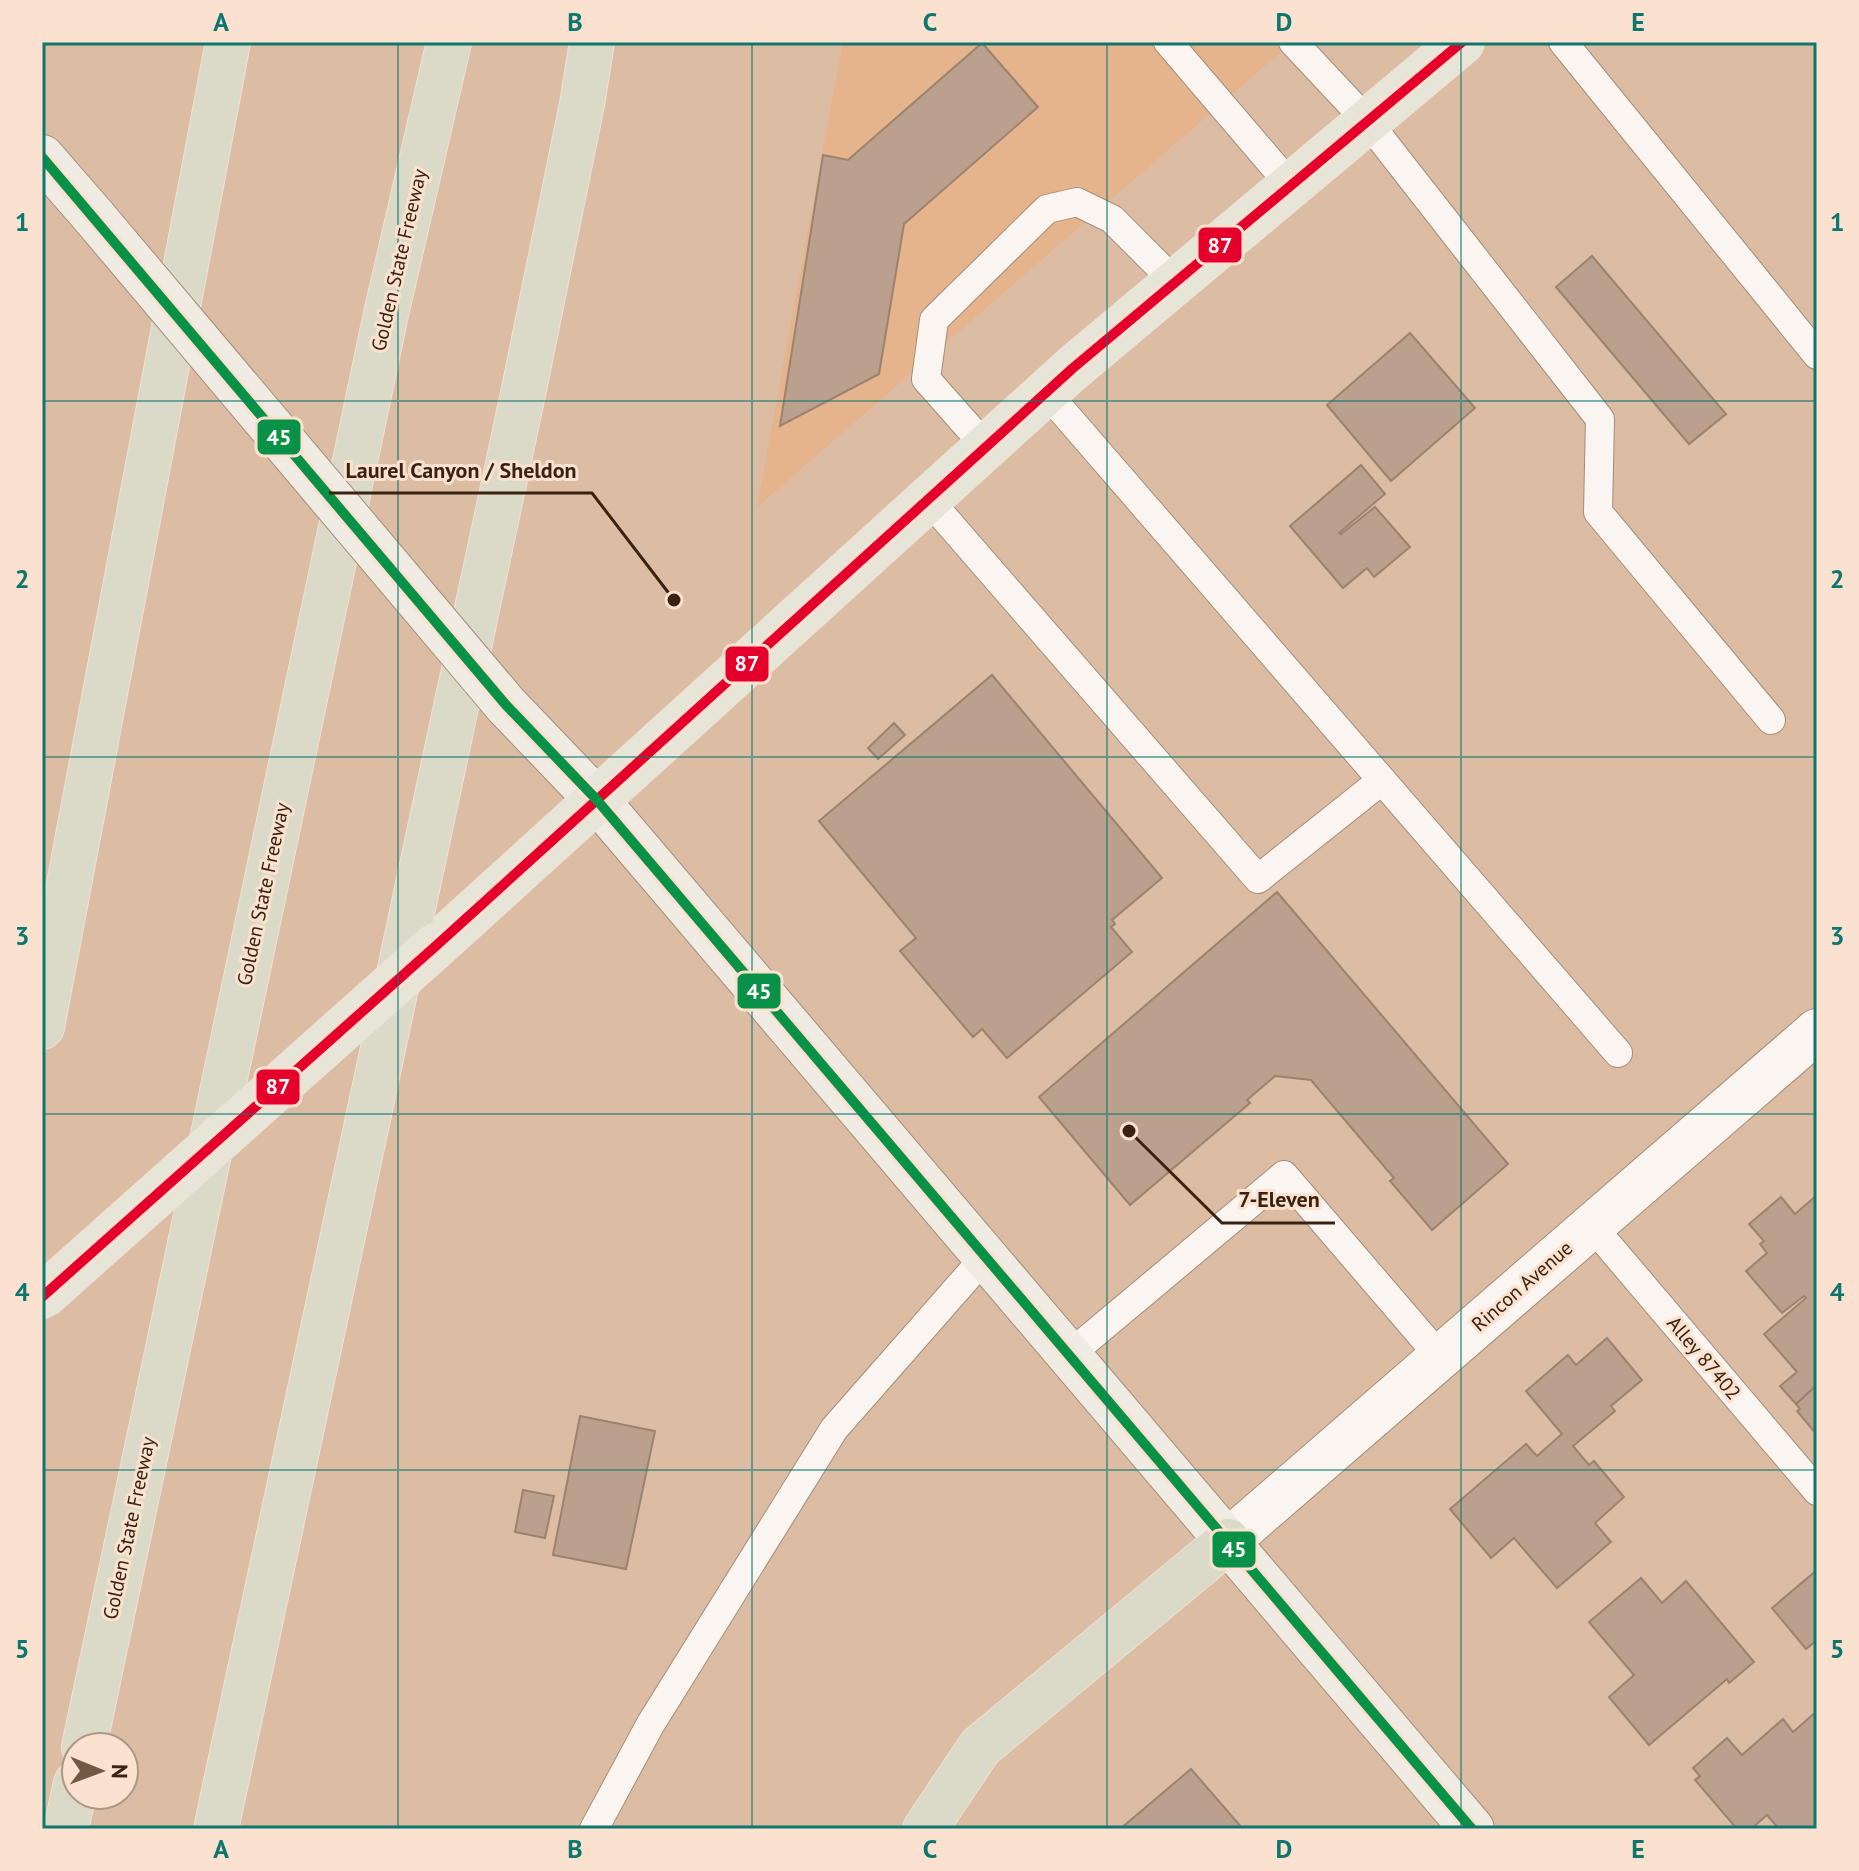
<svg xmlns="http://www.w3.org/2000/svg" width="1859" height="1871" font-family="'PT Sans',sans-serif">
<style>
.built{fill:#e5b38c}
.building{fill:#baa08d;stroke:#9b836f;stroke-width:2}
.lines{fill:none;stroke-linecap:round;stroke-linejoin:round}
.lane-casing{stroke:#a48c78;stroke-width:30}
.street-casing{stroke:#a48c78;stroke-width:46}
.secondary-casing{stroke:#a48c78;stroke-width:46}
.primary-casing{stroke:#efe1d6;stroke-width:46}
.highway-casing{stroke:#efe1d6;stroke-width:46}
.lane{stroke:#faf5f1;stroke-width:28}
.street{stroke:#faf5f1;stroke-width:44}
.secondary{stroke:#f0ece4;stroke-width:44}
.primary{stroke:#e7e4d8;stroke-width:44}
.highway{stroke:#dbd9c7;stroke-width:44}
.secondary-bridge-casing{stroke:#a48c78;stroke-width:46;stroke-linecap:butt}
.primary-bridge-casing{stroke:#efe1d6;stroke-width:46;stroke-linecap:butt}
.secondary-bridge{stroke:#f0ece4;stroke-width:44}
.primary-bridge{stroke:#e7e4d8;stroke-width:44}
.bus-1-casing{stroke:#fbe2d0;stroke-width:16}
.bus-2-casing{stroke:#fbe2d0;stroke-width:16}
.bus-1{stroke:#e4002b;stroke-width:10}
.bus-2{stroke:#099247;stroke-width:10}
.grid{fill:none;stroke:#0f766e;stroke-width:2;stroke-opacity:0.55}
.labels{text-anchor:middle;stroke-width:6;stroke-linejoin:round;paint-order:stroke}
.street-label{font-size:20px;fill:#392310;stroke:#fbe2d0}
.leader{fill:none;stroke:#392310;stroke-width:3}
.callout-dot{fill:#392310;stroke:#fbe2d0;stroke-width:3}
.callout-label{font-size:22px;text-anchor:middle;font-weight:bold;fill:#392310;stroke:#fbe2d0;stroke-width:6;stroke-linejoin:round;paint-order:stroke}
.line-badge{stroke:#fbe2d0;stroke-width:3}
.badge-label{font-size:22px;text-anchor:middle;font-weight:bold;fill:#fff}
.neatline{fill:none;stroke:#0f766e;stroke-width:3}
.grid-label{font-size:26px;text-anchor:middle;font-weight:bold;fill:#0f766e}
</style>
<rect width="100%" height="100%" fill="#dcbca3"/>
<path class="built" d="M843,42h449l-535,465z"/>
<g class="building">
<path d="M982,43l56,64 -134,117 -25,150 -99,52 43,-271 25,5z"/>
<path d="M1592,256l134,158 -37,30 -133,-157z"/>
<path d="M1410,333l65,75 -84,73 -64,-76z"/>
<path d="M1361,465l24,29 -46,39 2,1 34,-27 35,40 -36,30 -7,-9 -24,20 -53,-62z"/>
<path d="M992,675l170,203 -50,42 3,4 -4,3 21,25 -125,106 -25,-29 -9,8 -73,-86 16,-13 -97,-117z"/>
<path d="M894,723l11,12 -27,24 -10,-11z"/>
<path d="M1277,892l231,272 -76,66 -42,-49 4,-3 -83,-98 -36,-4 -28,24 3,3 -120,102 -91,-108z"/>
<path d="M1817,1195v190l-21,19 -16,-18 17,-14 -33,-38 42,-36 -2,-2 -22,17 -36,-42 21,-18 -7,-9 4,-3 -15,-17 32,-27 14,17z"/>
<path d="M1607,1338l35,42 -31,26 4,5 -42,35 16,19 5,-4 30,36 -29,26 16,19 -54,46 -43,-50 -23,20 -41,-49 76,-65 11,12 25,-22 -36,-43 42,-36 8,10z"/>
<path d="M1817,1385v50l-20,-24 3,-2 -4,-5z"/>
<path d="M580,1416l75,15 -29,138 -73,-14z"/>
<path d="M523,1490l31,6 -9,42 -30,-6z"/>
<path d="M1817,1570v70l-11,9 -34,-41z"/>
<path d="M1641,1578l21,25 24,-22 68,81 -25,21 -2,-4 -78,66 -40,-48 25,-22 -45,-53z"/>
<path d="M1817,1711v118h-38l-12,-14 -16,14h-14l-42,-49 5,-4 -7,-8 34,-30 15,17 41,-36 10,13z"/>
<path d="M1191,1769l52,60h-123z"/>
</g>
<g class="lines">
<defs>
<g id="lane">
<path d="M1168,42l123,144"/>
<path d="M1293,42l74,79 233,298 -2,93 173,208"/>
<path d="M1563,42l254,313"/>
<path d="M1046,392l572,661"/>
<path d="M987,448l-61,-69 8,-59 113,-111 30,-7 35,17 63,63"/>
<path d="M928,499l330,380 123,-98"/>
<path d="M1592,1226l225,265"/>
<path d="M1069,1355l215,-180 156,182"/>
<path d="M594,1829l56,-104 184,-296 151,-172"/>
</g>
<path id="street" d="M1228,1541l589,-510"/>
<g id="secondary">
<path d="M42,157l53,61"/>
<path d="M506,705l90,94 876,1030"/>
</g>
<path id="primary" d="M438,944l635,-576 389,-326"/>
<g id="highway">
<path d="M42,1027l186,-985"/>
<path d="M84,1747l302,-1433 63,-272"/>
<path d="M66,1829l10,-46"/>
<path d="M216,1829l307,-1435 59,-290 10,-62"/>
<path d="M925,1829l55,-82 248,-206"/>
</g>
</defs>
<use href="#lane" class="lane-casing"/>
<use href="#street" class="street-casing"/>
<use href="#secondary" class="secondary-casing"/>
<use href="#primary" class="primary-casing"/>
<use href="#highway" class="highway-casing"/>
<use href="#lane" class="lane"/>
<use href="#street" class="street"/>
<use href="#secondary" class="secondary"/>
<use href="#primary" class="primary"/>
<use href="#highway" class="highway"/>
<defs>
<path id="secondary-bridge" d="M95,218l411,487"/>
<path id="primary-bridge" d="M42,1297l396,-353"/>
</defs>
<use href="#secondary-bridge" class="secondary-bridge-casing"/>
<use href="#primary-bridge" class="primary-bridge-casing"/>
<use href="#secondary-bridge" class="secondary-bridge"/>
<use href="#primary-bridge" class="primary-bridge"/>
<defs>
<path id="bus-1" d="M42,1297l396,-353 635,-576 389,-326"/>
<path id="bus-2" d="M42,157l464,548 90,94 876,1030"/>
</defs>
<use href="#bus-1" class="bus-1-casing"/>
<use href="#bus-2" class="bus-2-casing"/>
<use href="#bus-1" class="bus-1"/>
<use href="#bus-2" class="bus-2"/>
</g>
<path class="grid" d="M398,42v1787M752,42v1787M1107,42v1787M1461,42v1787M42,401h1775M42,757h1775M42,1114h1775M42,1470h1775"/>
<g class="labels">
<g class="street-label">
<text transform="translate(399 260) rotate(-77)" y="7">Golden State Freeway</text>
<text transform="translate(263 894) rotate(-78)" y="7">Golden State Freeway</text>
<text transform="translate(1522 1286) rotate(-41)" y="7">Rincon Avenue</text>
<text transform="translate(1704 1358) rotate(50)" y="7">Alley 87402</text>
<text transform="translate(129 1528) rotate(-78)" y="7">Golden State Freeway</text>
</g>
</g>
<path class="leader" d="M674 600L592 493H329M1129 1131L1222 1223H1335"/>
<g class="callout-dot">
<circle cx="674" cy="600" r="8"/>
<circle cx="1129" cy="1131" r="8"/>
</g>
<g class="callout-label">
<text x="461" y="478">Laurel Canyon / Sheldon</text>
<text x="1279" y="1207">7-Eleven</text>
</g>
<g class="line-badge">
<rect x="1197" y="226" width="46" height="38" rx="8" fill="#e4002b"/>
<rect x="256" y="418" width="46" height="38" rx="8" fill="#099247"/>
<rect x="724" y="645" width="46" height="38" rx="8" fill="#e4002b"/>
<rect x="736" y="972" width="46" height="38" rx="8" fill="#099247"/>
<rect x="255" y="1068" width="46" height="38" rx="8" fill="#e4002b"/>
<rect x="1211" y="1530" width="46" height="39" rx="8" fill="#099247"/>
</g>
<g class="badge-label">
<text x="1220" y="253">87</text>
<text x="279" y="445">45</text>
<text x="747" y="671">87</text>
<text x="759" y="999">45</text>
<text x="278" y="1094">87</text>
<text x="1234" y="1557">45</text>
</g>
<rect width="1859" height="1871" fill="none" stroke="#fbe2d0" stroke-width="88"/>
<g transform="translate(100 1771) rotate(91)"><circle r="38" fill="#fbe2d0" stroke="#ad9683" stroke-width="2"/>
<path d="M0-6L14 30L0 20L-14 30Z" fill="#725943"/>
<text y="-12" font-size="22" font-weight="bold" text-anchor="middle" fill="#392310">N</text>
</g>
<rect x="44" y="44" width="1771" height="1783" class="neatline"/>
<g class="grid-label">
<text x="221" y="31">A</text>
<text x="575" y="31">B</text>
<text x="930" y="31">C</text>
<text x="1284" y="31">D</text>
<text x="1638" y="31">E</text>
<text x="22" y="231">1</text>
<text x="1837" y="231">1</text>
<text x="22" y="588">2</text>
<text x="1837" y="588">2</text>
<text x="22" y="945">3</text>
<text x="1837" y="945">3</text>
<text x="22" y="1301">4</text>
<text x="1837" y="1301">4</text>
<text x="22" y="1658">5</text>
<text x="1837" y="1658">5</text>
<text x="221" y="1858">A</text>
<text x="575" y="1858">B</text>
<text x="930" y="1858">C</text>
<text x="1284" y="1858">D</text>
<text x="1638" y="1858">E</text>
</g>
</svg>
